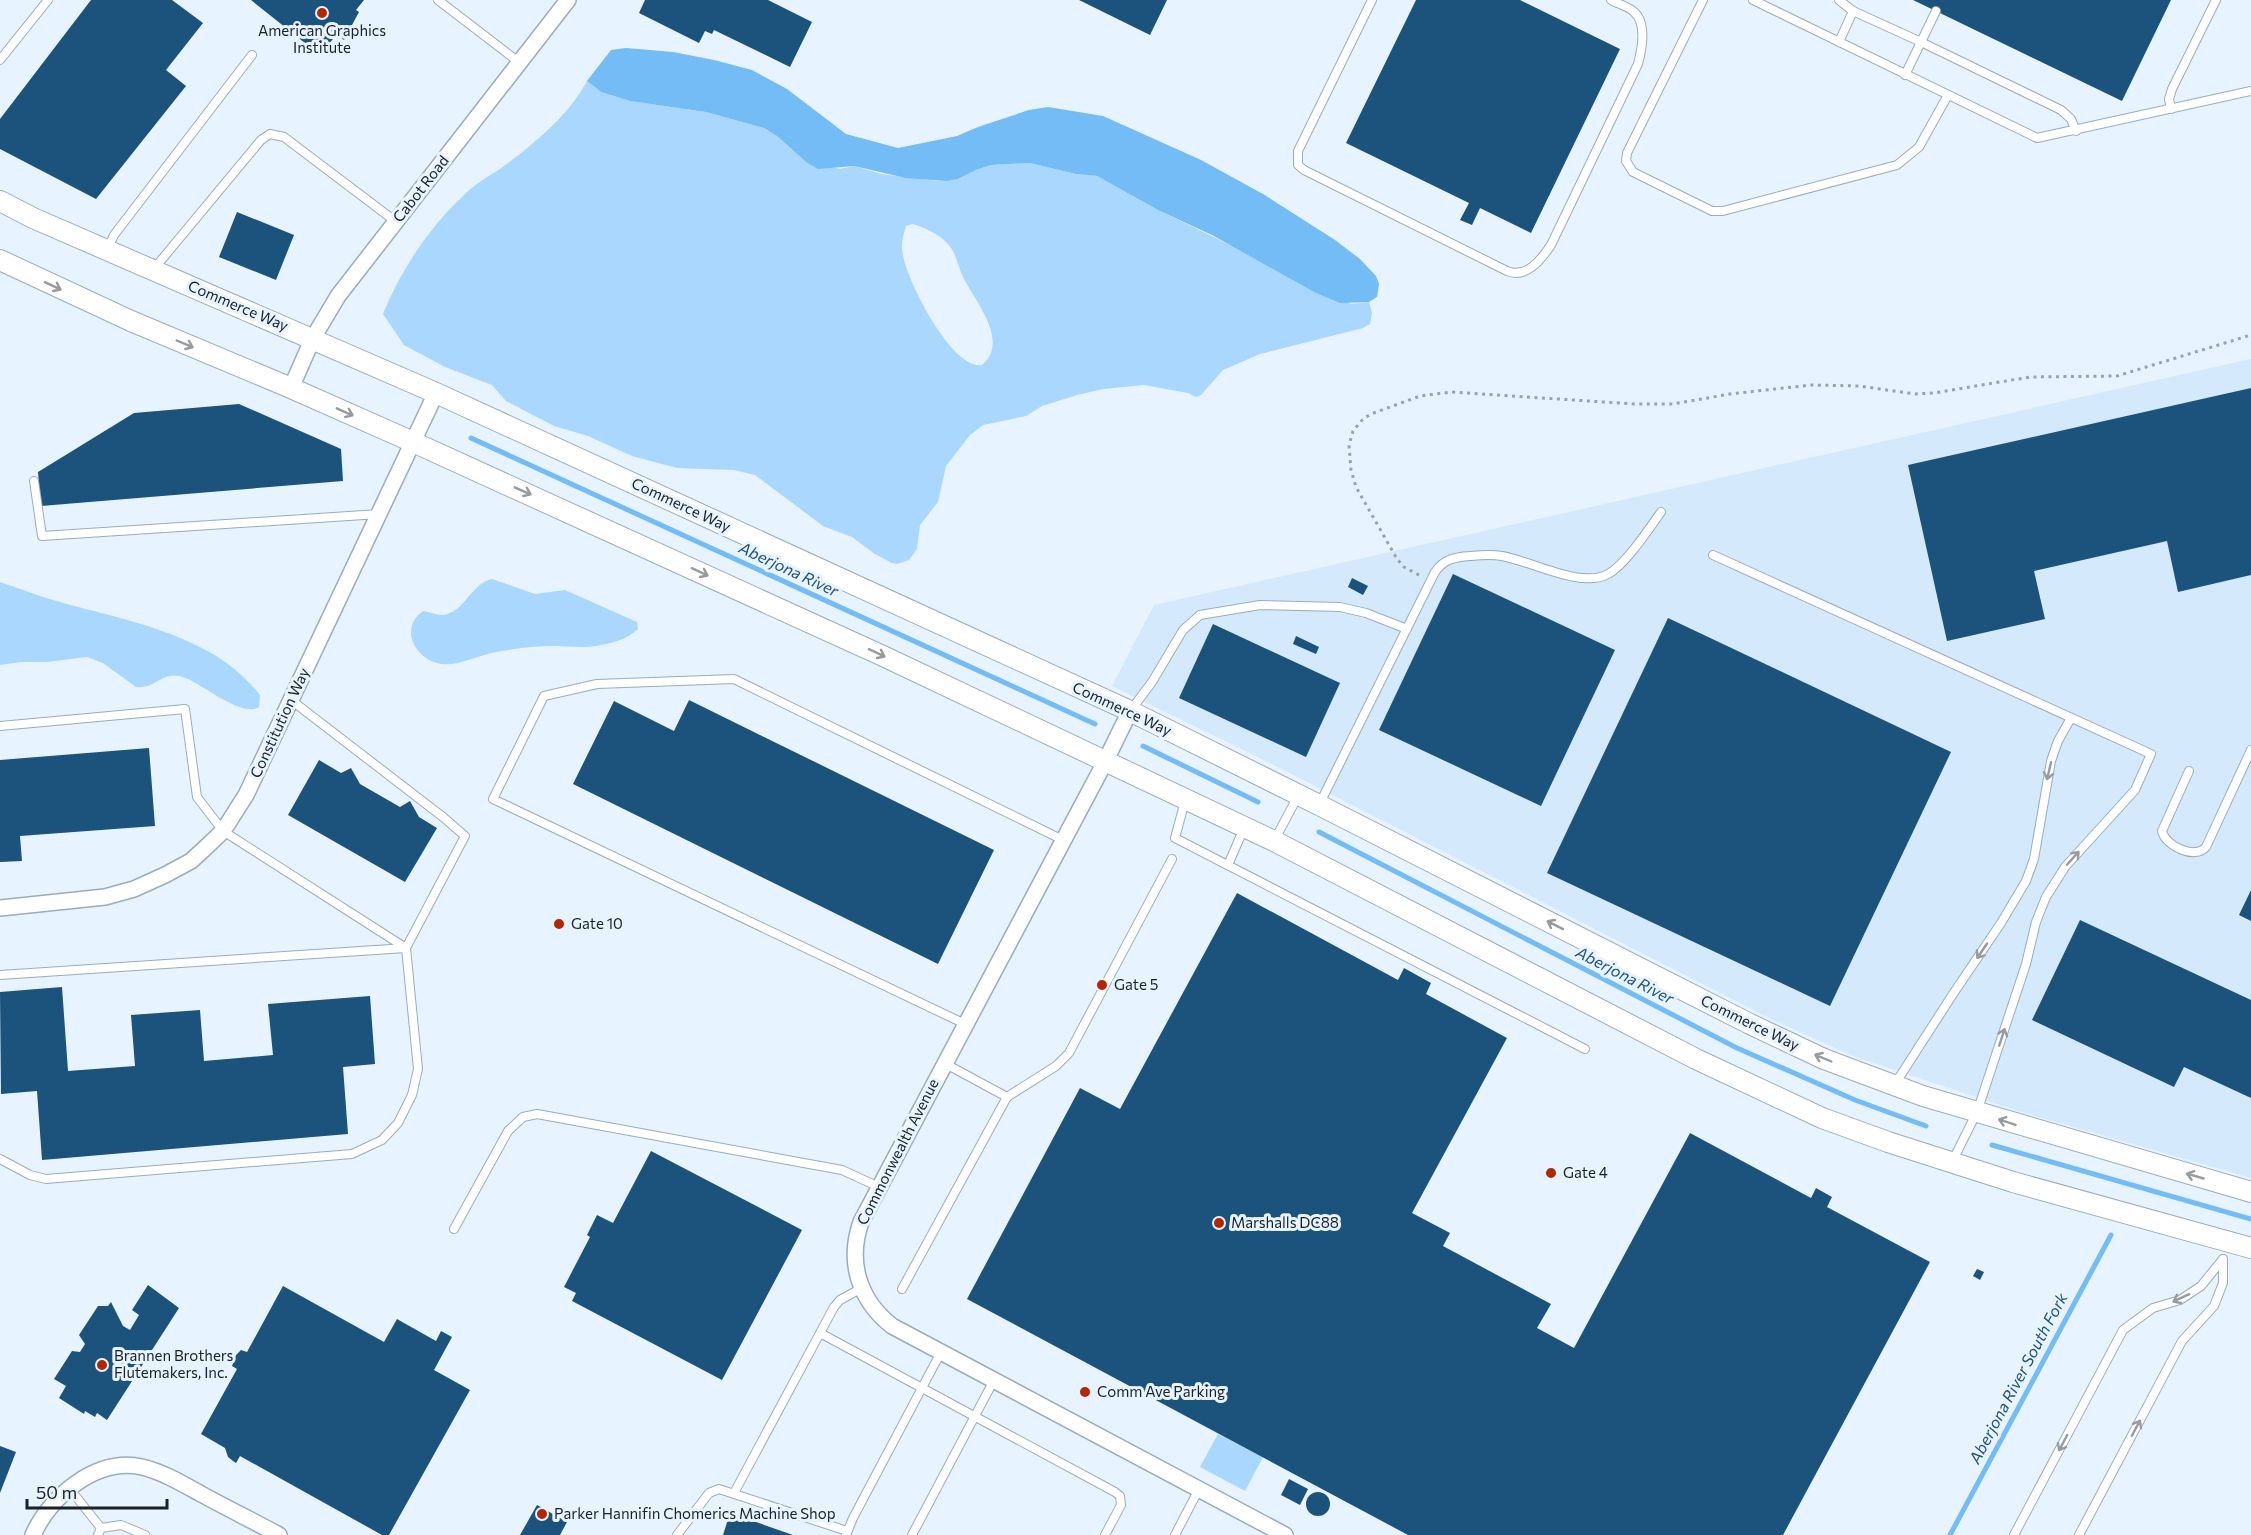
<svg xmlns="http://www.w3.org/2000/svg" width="2251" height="1535" font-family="Commissioner,sans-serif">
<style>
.built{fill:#d4e9fc}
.green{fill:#a9d7fe;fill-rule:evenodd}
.water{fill:#73bcf6}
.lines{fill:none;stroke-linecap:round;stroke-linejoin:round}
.stream{stroke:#73bcf6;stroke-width:5}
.building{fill:#1b537c}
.service-casing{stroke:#99acbd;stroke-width:10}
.minor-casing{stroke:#99acbd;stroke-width:18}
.tertiary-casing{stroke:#99acbd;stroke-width:22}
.path{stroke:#98a3ac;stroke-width:3;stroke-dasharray:3 4.5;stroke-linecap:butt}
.service{stroke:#fff;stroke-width:8}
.minor{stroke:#fff;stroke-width:15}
.tertiary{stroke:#fff;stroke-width:20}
.oneway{stroke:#989b9e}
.poi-dot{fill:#b22700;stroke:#e7f3fe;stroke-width:2}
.labels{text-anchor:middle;stroke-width:6;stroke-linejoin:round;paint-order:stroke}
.poi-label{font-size:15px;fill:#192127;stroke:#e7f3fe;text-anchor:start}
.street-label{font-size:15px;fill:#192127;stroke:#e7f3fe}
.water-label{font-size:16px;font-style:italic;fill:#1e5279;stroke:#e7f3fe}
</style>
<rect width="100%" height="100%" fill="#e7f3fe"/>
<path class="built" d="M2251,359v819l-236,-68 -162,-54 -78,-35 -503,-257 -160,-78 42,-81z"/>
<g class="green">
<path d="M587,81l14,11 29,9 76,11 58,16 13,8 29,26 34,7 14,-3 27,8 57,7 20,-2 18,-9 15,-5 39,-2 46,11 21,2 61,34 193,94 18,-2 3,11 -2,11 -7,4 -103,26 -37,16 -22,25 -5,2 -8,-4 -44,-8 -41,4 -26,6 -35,11 -16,10 -43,9 -13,10 -24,31 -8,36 -18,23 -3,24 -8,11 -12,4 -5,-1 -17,-9 -23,-17 -29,-11 -68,-51 -21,-5 -57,-2 -45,-12 -44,-20 -34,-10 -25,-13 -23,-12 -14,-16 -47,-18 -41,-22 -21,-31c18,-44 45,-85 80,-118 11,-12 27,-20 41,-30 31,-23 65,-51 83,-85zM913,224c12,4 24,9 33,18 11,10 11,24 18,37 12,23 46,63 18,86 -30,6 -79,-90 -80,-116 -1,-7 2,-16 4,-23z"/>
<path d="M492,579l43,15 30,-4 72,32 1,7c-12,11 -26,14 -42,17 -14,2 -27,0 -41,0 -22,0 -44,3 -64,7 -16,4 -38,15 -54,10 -13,-3 -25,-16 -26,-29 0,-11 4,-17 12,-23 6,1 14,4 19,4 22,-1 29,-32 50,-36z"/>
<path d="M0,582c14,5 29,10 43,15 73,23 167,33 217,98l-1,12c-15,11 -55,-21 -71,-28 -25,-12 -30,10 -52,8l-33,-24 -16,-6 -40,5h-26l-21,3z"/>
<path d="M1218,1434l45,23 -18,34 -45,-24z"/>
</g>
<path class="water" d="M626,48l47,4 41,8 38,10 35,19 59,45 52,14 59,-12 21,-9 51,-17 19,-3 55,9 98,44 62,34 72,46 25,19 16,17 3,8 -2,13 -8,5 -29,1 -24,-10 -104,-58 -54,-25 -61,-34 -21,-2 -46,-11 -39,2 -15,5 -18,9 -12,2 -40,-3 -52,-12 -36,3 -12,-7 -29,-26 -13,-8 -58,-16 -76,-11 -29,-9 -14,-11 24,-31z"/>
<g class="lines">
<g class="stream">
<path d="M471,438l624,286"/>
<path d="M1143,746l115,56"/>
<path d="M1319,832l418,216 118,52 71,26"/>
<path d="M1992,1145l259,74"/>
<path d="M1950,1535l161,-300"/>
</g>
</g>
<g class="building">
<path d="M91,0h81l31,23 -37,47 20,16 -90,113 -96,-50v-30z"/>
<path d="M251,0h113l-8,10 3,2 -15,28 -7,-6 -17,21z"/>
<path d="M645,0h123l44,22 -22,45 -76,-37 -2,4 -7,-3 -6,12 -60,-30z"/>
<path d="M1079,0h88l-17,35z"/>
<path d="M1416,0h104l100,49 -89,184 -51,-25 -8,17 -12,-5 9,-17 -123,-60z"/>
<path d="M1913,0h258l-49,101z"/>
<path d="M237,212l57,23 -18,45 -57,-23z"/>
<path d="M2251,388v187l-73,17 -11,-51 -133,30 11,48 -98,22 -39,-176z"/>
<path d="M239,404l102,45 2,32 -302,25 -3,-34 96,-59z"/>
<path d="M1453,574l162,76 -74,156 -162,-76z"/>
<path d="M1352,578l16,8 -5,9 -15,-8z"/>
<path d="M1668,618l283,134 -121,254 -283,-133z"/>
<path d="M1213,624l127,59 -34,74 -127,-59z"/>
<path d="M1296,636l23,11 -3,7 -23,-10z"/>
<path d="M689,700l305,150 -56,114 -365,-180 41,-83 60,30z"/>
<path d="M149,748l6,78 -135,10 2,25 -22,1v-102z"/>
<path d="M319,760l22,13 10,-5 9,16 40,23 10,-6 9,16 18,11 -32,54 -117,-67z"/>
<path d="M2251,890v31l-12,-6z"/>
<path d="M1237,893l161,87 6,-12 27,15 -5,11 81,44 -95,175 38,20 -7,13 108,58 -14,24 37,20 116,-215 121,65 5,-10 16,9 -5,10 103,55 -147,273h-375l-441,-236 113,-211 40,21z"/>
<path d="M2080,920l171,80v98l-67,-31 -10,20 -142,-67z"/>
<path d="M62,987l6,84 67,-5 -4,-51 69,-5 4,51 69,-6 -5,-51 102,-8 5,68 -32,3 5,67 -306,26 -5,-69 -36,3 -1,-102z"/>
<path d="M651,1151l151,79 -80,150 -150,-79 4,-8 -12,-6 26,-50 -3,-2 10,-20 16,8z"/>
<path d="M1977,1269l7,3 -4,8 -7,-4z"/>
<path d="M148,1285l31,23 -72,112 -10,-7 -2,4 -10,-6 -1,3 -25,-16 7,-12 -12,-7 18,-28 8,1 5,-8 -6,-9 19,-29h10l3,-4 12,24 7,4 9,-15 -7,-5z"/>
<path d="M283,1286l101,56 13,-23 39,22 5,-10 11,6 -18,33 36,20 -81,145h-7l-142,-79 -4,7 -3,-2 -5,-4 -3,-9 -24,-14 36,-65 -5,-3 4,-11 5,-5 6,2z"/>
<path d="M0,1446l16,6 -16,41z"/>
<path d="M1289,1479l19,10 -8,16 -19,-10z"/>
<circle cx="1318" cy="1504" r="12"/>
<path d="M537,1505l30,17 -7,13h-40z"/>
<path d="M730,1513l63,22h-70z"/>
</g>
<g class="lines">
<defs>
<g id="service">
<path d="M438,0l82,63"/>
<path d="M1372,0l-74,151v14l6,5 203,101c19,8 34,-11 44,-26l87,-181c4,-15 9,-42 -5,-53 -6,-5 -15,-7 -22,-11"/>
<path d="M1703,0l-76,153 -1,8 7,11 79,39h11l174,-46 22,-18 29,-52"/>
<path d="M1753,0l284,138 214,-47"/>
<path d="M1853,11l68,31 140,68 10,9 5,12"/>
<path d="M1839,42l14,-31 -14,-11"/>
<path d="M0,60l48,-60"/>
<path d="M1905,75l31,-64"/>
<path d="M2171,109l-2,-10 3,-10 44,-89"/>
<path d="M108,248l6,-13 138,-180"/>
<path d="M153,270l108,-130 9,-6 14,3 111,84"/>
<path d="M34,481l8,55 337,-22"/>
<path d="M1713,555l438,199 -16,36 -70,77 -19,30 -10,25 -10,42 -49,148 -25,50"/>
<path d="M1131,710l21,-28 31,-52 17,-15 60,-10 80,2 26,6 41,16"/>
<path d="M0,726l185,-17 12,88 26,34 183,117 12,121 -6,26 -14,28 -16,17 -30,14 -306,25 -16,-4 -30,-16"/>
<path d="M2189,771l-27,60c3,15 33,29 44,16l45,-97"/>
<path d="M1185,801l-10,37 410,211"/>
<path d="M1320,803l115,-231c9,-13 20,-15 35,-16 11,-1 21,-2 32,0 29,5 79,33 106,18 17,-9 41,-45 53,-62"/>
<path d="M1274,841l24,-45"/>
<path d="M1228,865l16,-37"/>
<path d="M0,975l406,-27 59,-112 -22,-19 -152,-117"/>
<path d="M965,1024l-472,-225 51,-103 53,-12 137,-5 329,161"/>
<path d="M1895,1084l58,-90 48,-71 25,-42 8,-22 17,-98 7,-20 13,-23"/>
<path d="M1007,1097l49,-31 13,-13 103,-194"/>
<path d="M454,1229l54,-98 15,-14 14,-3 305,56 37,17"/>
<path d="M902,1289l105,-192 -63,-34"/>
<path d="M820,1333l295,159 5,4 1,9 -16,30"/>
<path d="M69,1488l32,40 -3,7"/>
<path d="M734,1493l100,-186 6,-7 22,-12"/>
<path d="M101,1528l20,-3 24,10"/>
<path d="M677,1535l32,-42 10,-4 128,42"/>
<path d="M846,1535l7,-17 88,-166"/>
<path d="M912,1535l82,-155"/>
<path d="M1175,1535l24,-46"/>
<path d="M2014,1535l109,-205 30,-22 27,-8 21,-14 22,-27"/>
<path d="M2079,1535l103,-194 32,-35 9,-23v-24"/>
</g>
<g id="minor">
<path d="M291,388l22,-50 25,-42 230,-296"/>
<path d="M1130,711l-25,51 -244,460c-14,40 -2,78 31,104l393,209"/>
<path d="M0,908l105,-11 29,-8 31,-14 26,-14 12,-11 20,-19 23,-36 190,-402"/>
<path d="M33,1535c17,-39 64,-78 109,-68 21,5 41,17 59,27 26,14 52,27 78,41"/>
</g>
<g id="tertiary">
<path d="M0,201l33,17 403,175 694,318 189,94 431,219 74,35 99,37 328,96"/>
<path d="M0,260l131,61 160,67 122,54 470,214 391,185 422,218 126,59 66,24 125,40 238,66"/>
</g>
</defs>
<use href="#service" class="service-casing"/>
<use href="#minor" class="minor-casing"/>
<use href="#tertiary" class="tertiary-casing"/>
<path class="path" d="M1419,575l-15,-8 -7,-8 -41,-72 -5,-17 -2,-25 4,-14 10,-12 8,-5 49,-18 32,-4 182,12h39l57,-10 81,-9 48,1 56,8 19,-1 96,-16 87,-1 134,-41"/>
<use href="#service" class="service"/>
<use href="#minor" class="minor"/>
<use href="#tertiary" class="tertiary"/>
</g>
<defs><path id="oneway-shaft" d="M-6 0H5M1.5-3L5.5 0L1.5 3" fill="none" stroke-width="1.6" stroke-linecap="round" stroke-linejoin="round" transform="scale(1.5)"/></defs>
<g class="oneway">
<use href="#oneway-shaft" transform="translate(53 286) rotate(25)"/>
<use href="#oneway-shaft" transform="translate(185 344) rotate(23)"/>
<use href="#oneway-shaft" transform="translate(345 412) rotate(24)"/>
<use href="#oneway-shaft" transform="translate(523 491) rotate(24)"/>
<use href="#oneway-shaft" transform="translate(700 572) rotate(25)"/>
<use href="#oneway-shaft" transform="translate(877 653) rotate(25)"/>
<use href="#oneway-shaft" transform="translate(2049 771) rotate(103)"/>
<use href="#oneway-shaft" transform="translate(2073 858) rotate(-48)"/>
<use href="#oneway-shaft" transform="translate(1555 925) rotate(-153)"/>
<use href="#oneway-shaft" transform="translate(1982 951) rotate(124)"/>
<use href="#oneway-shaft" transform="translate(2002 1037) rotate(-72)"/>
<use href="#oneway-shaft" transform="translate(1823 1058) rotate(-157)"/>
<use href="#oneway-shaft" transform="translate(2007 1122) rotate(-162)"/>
<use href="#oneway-shaft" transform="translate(2195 1176) rotate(-164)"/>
<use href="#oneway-shaft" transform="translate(2181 1298) rotate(155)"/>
<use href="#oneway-shaft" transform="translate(2136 1428) rotate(-62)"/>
<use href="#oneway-shaft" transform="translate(2063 1443) rotate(118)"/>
</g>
<g class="poi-dot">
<circle cx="322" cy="13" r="6"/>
<circle cx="559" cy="924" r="6"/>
<circle cx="1102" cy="985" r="6"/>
<circle cx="1551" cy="1173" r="6"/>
<circle cx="1219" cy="1223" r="6"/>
<circle cx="102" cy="1365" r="6"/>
<circle cx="1085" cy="1392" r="6"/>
<circle cx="542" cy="1514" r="6"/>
</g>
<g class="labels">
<g class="poi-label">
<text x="322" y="36" text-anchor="middle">American Graphics<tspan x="322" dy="17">Institute</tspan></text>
<text x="571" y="929">Gate 10</text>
<text x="1114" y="990">Gate 5</text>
<text x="1563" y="1178">Gate 4</text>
<text x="1231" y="1228">Marshalls DC88</text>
<text x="114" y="1361">Brannen Brothers<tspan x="114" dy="17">Flutemakers, Inc.</tspan></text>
<text x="1097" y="1397">Comm Ave Parking</text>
<text x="554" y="1519">Parker Hannifin Chomerics Machine Shop</text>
</g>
<g class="street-label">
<text transform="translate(421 189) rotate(-52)" y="5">Cabot Road</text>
<text transform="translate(238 306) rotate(23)" y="5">Commerce Way</text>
<text transform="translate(681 505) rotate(25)" y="5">Commerce Way</text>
<text transform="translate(1122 709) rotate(25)" y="5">Commerce Way</text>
<text transform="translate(280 723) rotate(-65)" y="5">Constitution Way</text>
<text transform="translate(1750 1023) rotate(26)" y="5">Commerce Way</text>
<text transform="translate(898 1152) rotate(-63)" y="5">Commonwealth Avenue</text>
</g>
<g class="water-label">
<text transform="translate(789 569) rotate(25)" y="6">Aberjona River</text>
<text transform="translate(1625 975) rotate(27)" y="6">Aberjona River</text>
<text transform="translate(2018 1378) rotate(-62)" y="6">Aberjona River South Fork</text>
</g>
</g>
<path d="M27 1499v9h140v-9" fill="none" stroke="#192127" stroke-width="3"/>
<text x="36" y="1499" font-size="18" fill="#192127" stroke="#e7f3fe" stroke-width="4.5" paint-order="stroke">50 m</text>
</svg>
